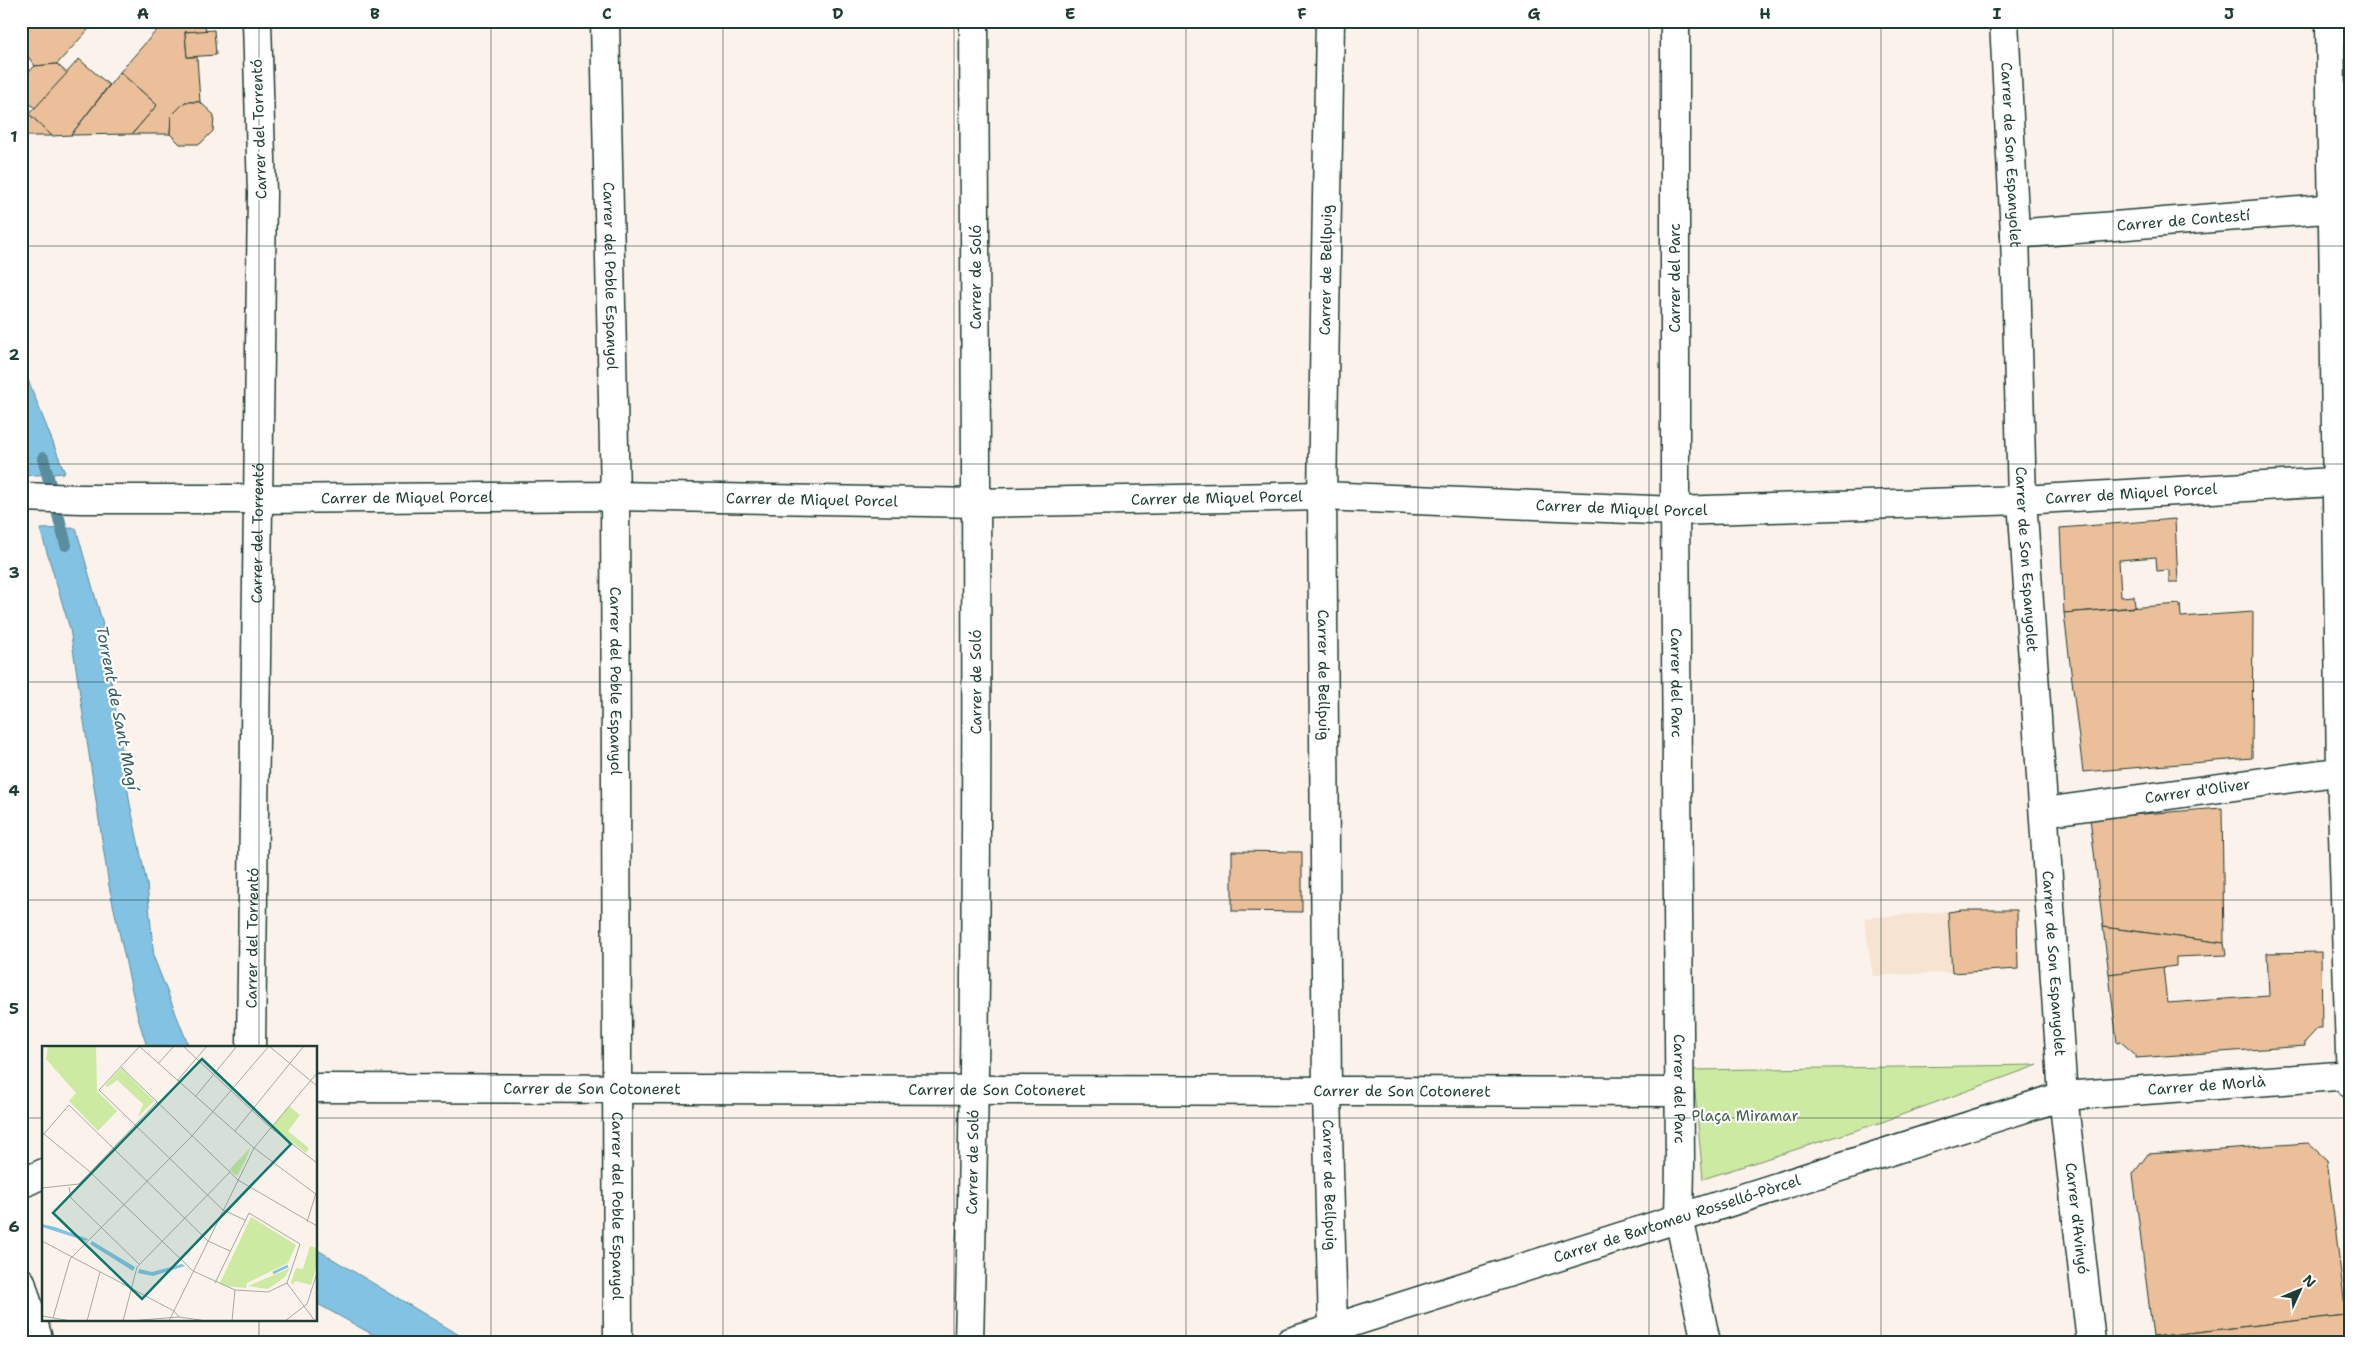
<svg xmlns="http://www.w3.org/2000/svg" width="2372" height="1363" font-family="'Shantell Sans',sans-serif">
<style>
.built{fill:#f6e3d2}
.green{fill:#cceaa1;stroke:#76946a}
.water{fill:#82c2e3;stroke:#5a8d9d}
.lines{fill:none;stroke-linecap:round;stroke-linejoin:round}
.stream{stroke:#5a8d9d;stroke-width:12}
.building{fill:#eabf99;stroke:#1f3d34}
.street-casing{stroke:#1f3d34;stroke-width:31}
.secondary-casing{stroke:#1f3d34;stroke-width:31}
.street{stroke:#fff;stroke-width:28}
.secondary{stroke:#fff;stroke-width:28}
.grid{fill:none;stroke:#1f3d34;stroke-width:1;stroke-opacity:0.55}
.labels{text-anchor:middle;stroke-width:4.5;stroke-linejoin:round;paint-order:stroke}
.street-label{font-size:15px;fill:#1f3d34;stroke:#fff}
.park-label{font-size:15px;fill:#42604a;stroke:#fff}
.water-label{font-size:16px;font-style:italic;fill:#385e60;stroke:#fff}
.inset-river{fill:none;stroke:#82c2e3;stroke-width:2.5}
.inset-road{fill:none;stroke:#a3aaa2;stroke-width:1}
.view{fill:#0f766e;fill-opacity:0.15;stroke:#0f766e;stroke-width:2.5}
.inset-edge{fill:none;stroke:#1f3d34;stroke-width:2.5}
.neatline{fill:none;stroke:#1f3d34;stroke-width:2}
.grid-label{font-size:16px;text-anchor:middle;font-weight:bold;fill:#1f3d34}
</style>
<rect width="100%" height="100%" fill="#fbf2eb"/>
<filter id="ink" filterUnits="userSpaceOnUse"><feTurbulence type="fractalNoise" baseFrequency=".02" numOctaves="2"/><feDisplacementMap in="SourceGraphic" scale="10" xChannelSelector="R" yChannelSelector="G"/><feConvolveMatrix kernelMatrix="1 2 1 2 8 2 1 2 1" color-interpolation-filters="sRGB"/></filter>
<g filter="url(#ink)">
<path class="built" d="M1962,910h55l1,59 -145,7 -9,-58z"/>
<path class="green" d="M2038,1065l-156,57 -179,57 -10,-109z"/>
<g class="water">
<path d="M21,362l44,111 -42,3 -2,-7z"/>
<path d="M76,528l26,93 28,183 17,80 7,74 35,89h-42l-9,-29 -29,-132 -39,-257 -30,-100z"/>
<path d="M316,1249l155,93h-85l-70,-39z"/>
</g>
<g class="lines">
<path class="stream" d="M43,458l23,87"/>
</g>
<g class="building">
<path d="M21,21h75l-39,43 -22,2 -14,-19z"/>
<path d="M161,21h46l-2,10 -20,1 2,25h10l3,45h-15l-14,14 -1,18h-38l25,-29 -37,-33 43,-49z"/>
<path d="M214,30l2,25 -29,2 -2,-25z"/>
<path d="M79,59l30,26 -38,50 -19,1 -23,-22z"/>
<path d="M57,64l10,9 -32,35 -14,-12v-17l14,-13z"/>
<path d="M120,72l37,33 -25,29 -61,1z"/>
<path d="M185,102h15l14,13 -1,16 -13,13h-20l-10,-10 1,-18z"/>
<path d="M29,114l23,22h-31v-21z"/>
<path d="M2175,519l3,63h-9v-12l-12,1 -1,-14 -37,3 2,37 13,-1 1,11 -71,6 -4,-85z"/>
<path d="M2180,604l1,13 72,-5 -1,146 -169,14 -19,-159z"/>
<path d="M2222,808l2,135 -121,-16 -13,-109z"/>
<path d="M1232,851l70,1v60l-70,-1z"/>
<path d="M1962,910h55l1,59 -66,4 -4,-61z"/>
<path d="M2103,927l121,16 2,12 -50,2v9l-67,8z"/>
<path d="M2321,952l1,76h-4l-13,14v4l-169,12v-3l-15,-13 -4,1 -8,-69 54,-7 4,36 102,-7 -2,-43z"/>
<path d="M2308,1143l19,17 19,155 -193,22 -20,-163 15,-20z"/>
<path d="M2346,1315l4,27h-196l-1,-5z"/>
</g>
<g class="lines">
<defs>
<g id="street">
<path id="s1" d="M605,21l10,475 3,846"/>
<path id="s2" d="M1330,21l-8,475 5,596 6,236 4,14"/>
<path id="s3" d="M1675,21v490l5,653 -1,54 27,124"/>
<path d="M2330,21l11,749 10,314"/>
<path id="s4" d="M2015,234l335,-27"/>
<path id="s5" d="M21,497l60,2h175l359,-3 362,7 345,-7 353,15 347,-11 329,-19"/>
<path id="s6" d="M2044,812l307,-42"/>
<path id="s7" d="M251,1047l11,-854 -5,-172"/>
<path id="s8" d="M316,1088l1363,4"/>
<path id="s9" d="M2063,1096l288,-21"/>
<path d="M21,1184l23,-11"/>
<path d="M21,1282l18,60"/>
<path id="s10" d="M969,1342c11,-440 7,-881 5,-1321"/>
</g>
<g id="secondary">
<path id="s11" d="M2004,21l11,213 7,266 41,596 28,246"/>
<path id="s12" d="M1290,1342l773,-246"/>
</g>
</defs>
<use href="#street" class="street-casing"/>
<use href="#secondary" class="secondary-casing"/>
<use href="#street" class="street"/>
<use href="#secondary" class="secondary"/>
</g>
</g>
<path class="grid" d="M259,21v1026M491,21v1321M723,21v1321M954,21v1321M1186,21v1321M1418,21v1321M1649,21v1321M1881,21v1321M2113,21v1321M21,246h2330M21,464h2330M21,682h2330M21,900h2330M21,1118h23M316,1118h2035M259,1319v23"/>
<g class="labels">
<g class="street-label">
<text transform="translate(259 129) rotate(-92)" y="5">Carrer del Torrentó</text>
<text dy="5" stroke="none"><textPath href="#s11" startOffset="134">Carrer de Son Espanyolet</textPath></text>
<text dy="5" stroke="none"><textPath href="#s4" startOffset="169">Carrer de Contestí</textPath></text>
<text transform="translate(1326 270) rotate(-89)" y="5">Carrer de Bellpuig</text>
<text dy="5" stroke="none"><textPath href="#s1" startOffset="255">Carrer del Poble Espanyol</textPath></text>
<text transform="translate(976 277) rotate(-90)" y="5">Carrer de Soló</text>
<text transform="translate(1675 278) rotate(-90)" y="5">Carrer del Parc</text>
<text dy="5" stroke="none"><textPath href="#s5" startOffset="2111">Carrer de Miquel Porcel</textPath></text>
<text dy="5" stroke="none"><textPath href="#s5" startOffset="386">Carrer de Miquel Porcel</textPath></text>
<text dy="5" stroke="none"><textPath href="#s5" startOffset="1196">Carrer de Miquel Porcel</textPath></text>
<text dy="5" stroke="none"><textPath href="#s5" startOffset="791">Carrer de Miquel Porcel</textPath></text>
<text dy="5" stroke="none"><textPath href="#s5" startOffset="1601">Carrer de Miquel Porcel</textPath></text>
<text dy="5" stroke="none"><textPath href="#s7" startOffset="514">Carrer del Torrentó</textPath></text>
<text dy="5" stroke="none"><textPath href="#s11" startOffset="539">Carrer de Son Espanyolet</textPath></text>
<text dy="5" stroke="none"><textPath href="#s2" startOffset="654">Carrer de Bellpuig</textPath></text>
<text dy="5" stroke="none"><textPath href="#s1" startOffset="660">Carrer del Poble Espanyol</textPath></text>
<text dy="5" stroke="none"><textPath href="#s10" startOffset="660">Carrer de Soló</textPath></text>
<text dy="5" stroke="none"><textPath href="#s3" startOffset="662">Carrer del Parc</textPath></text>
<text dy="5" stroke="none"><textPath href="#s6" startOffset="155">Carrer d'Oliver</textPath></text>
<text dy="5" stroke="none"><textPath href="#s7" startOffset="109">Carrer del Torrentó</textPath></text>
<text dy="5" stroke="none"><textPath href="#s11" startOffset="944">Carrer de Son Espanyolet</textPath></text>
<text dy="5" stroke="none"><textPath href="#s9" startOffset="144">Carrer de Morlà</textPath></text>
<text dy="5" stroke="none"><textPath href="#s3" startOffset="1068">Carrer del Parc</textPath></text>
<text dy="5" stroke="none"><textPath href="#s8" startOffset="276">Carrer de Son Cotoneret</textPath></text>
<text dy="5" stroke="none"><textPath href="#s8" startOffset="681">Carrer de Son Cotoneret</textPath></text>
<text dy="5" stroke="none"><textPath href="#s8" startOffset="1086">Carrer de Son Cotoneret</textPath></text>
<text dy="5" stroke="none"><textPath href="#s10" startOffset="180">Carrer de Soló</textPath></text>
<text dy="5" stroke="none"><textPath href="#s2" startOffset="1164">Carrer de Bellpuig</textPath></text>
<text dy="5" stroke="none"><textPath href="#s1" startOffset="1185">Carrer del Poble Espanyol</textPath></text>
<text dy="5" stroke="none"><textPath href="#s12" startOffset="406">Carrer de Bartomeu Rosselló-Pòrcel</textPath></text>
<text dy="5" stroke="none"><textPath href="#s11" startOffset="1200">Carrer d'Avinyó</textPath></text>
</g>
<g class="park-label">
<text x="1745" y="1121">Plaça Miramar</text>
</g>
<g class="water-label">
<text transform="translate(118 708) rotate(79)" y="6">Torrent de Sant Magí</text>
</g>
</g>
<g transform="translate(42 1046)">
<rect width="275" height="275" fill="#fbf2eb"/>
<path d="M6,0h48l1,45 20,20 -19,20 -29,-30 7,-8 -30,-34zM79,22l33,33 -16,16 5,-13 -26,-24 -9,7 -3,-2zM247,60l11,9 -12,16 21,17 -3,5 -34,-26zM209,101l-6,14 -8,15 -8,-6zM209,171l45,28 -8,18 -41,20 -1,5 -22,-2 -4,-3zM268,200l7,2v16l-6,21 -16,-4 -2,4 -2,-3 5,-14 7,1zM248,222l-5,9 -17,12 -20,-3z" fill="#cceaa1"/>
<path d="M0,178l13,3 33,12 -2,2 -44,-14zM50,195l43,26 -2,4 -43,-27zM140,218l3,2 -32,10 -15,-3 1,-4 13,3z" fill="#82c2e3"/>
<path class="inset-river" d="M231,227l15,-7"/>
<path class="inset-road" d="M97,0l115,102 63,47M98,0l-41,44 124,120 22,10M141,0l88,82 46,35M227,0l48,40M116,18l16,-18M79,21l117,113 79,46M135,35l30,-35M153,51l42,-51M193,85l69,-85M2,88l45,37 104,100 42,19 33,2 19,-9M0,90l27,-31 139,136 22,10M27,141l2,11 69,67M0,142l37,-4 78,-82M265,176l10,-32M0,195l132,70 5,6M173,237l34,-70 51,31 -13,39M245,237l28,38M0,270l29,5M11,272l17,-59 122,-123 77,-90M45,275l13,-49M81,275l14,-54 93,-95M87,275l50,-4 28,4M127,275l85,-173 63,-75M190,275l3,-31M243,275l22,-17 10,-31"/>
<path class="view" d="M160,13l89,85 -149,155 -89,-86z"/>
<rect width="275" height="275" class="inset-edge"/>
</g>
<rect width="2372" height="1363" fill="none" stroke="#fff" stroke-width="55"/>
<g transform="translate(2300 1290) rotate(46)" stroke="#ffffff" stroke-width="4" paint-order="stroke">
<path d="M0-4L9 19L0 12L-9 19Z" fill="#1f3d34"/>
<text y="-8" font-size="14" font-weight="bold" text-anchor="middle" fill="#1f3d34">N</text>
</g>
<rect x="28" y="28" width="2316" height="1308" class="neatline"/>
<g class="grid-label">
<text x="143" y="19">A</text>
<text x="375" y="19">B</text>
<text x="607" y="19">C</text>
<text x="838" y="19">D</text>
<text x="1070" y="19">E</text>
<text x="1302" y="19">F</text>
<text x="1534" y="19">G</text>
<text x="1765" y="19">H</text>
<text x="1997" y="19">I</text>
<text x="2229" y="19">J</text>
<text x="14" y="142">1</text>
<text x="14" y="360">2</text>
<text x="14" y="578">3</text>
<text x="14" y="796">4</text>
<text x="14" y="1014">5</text>
<text x="14" y="1232">6</text>
</g>
</svg>
